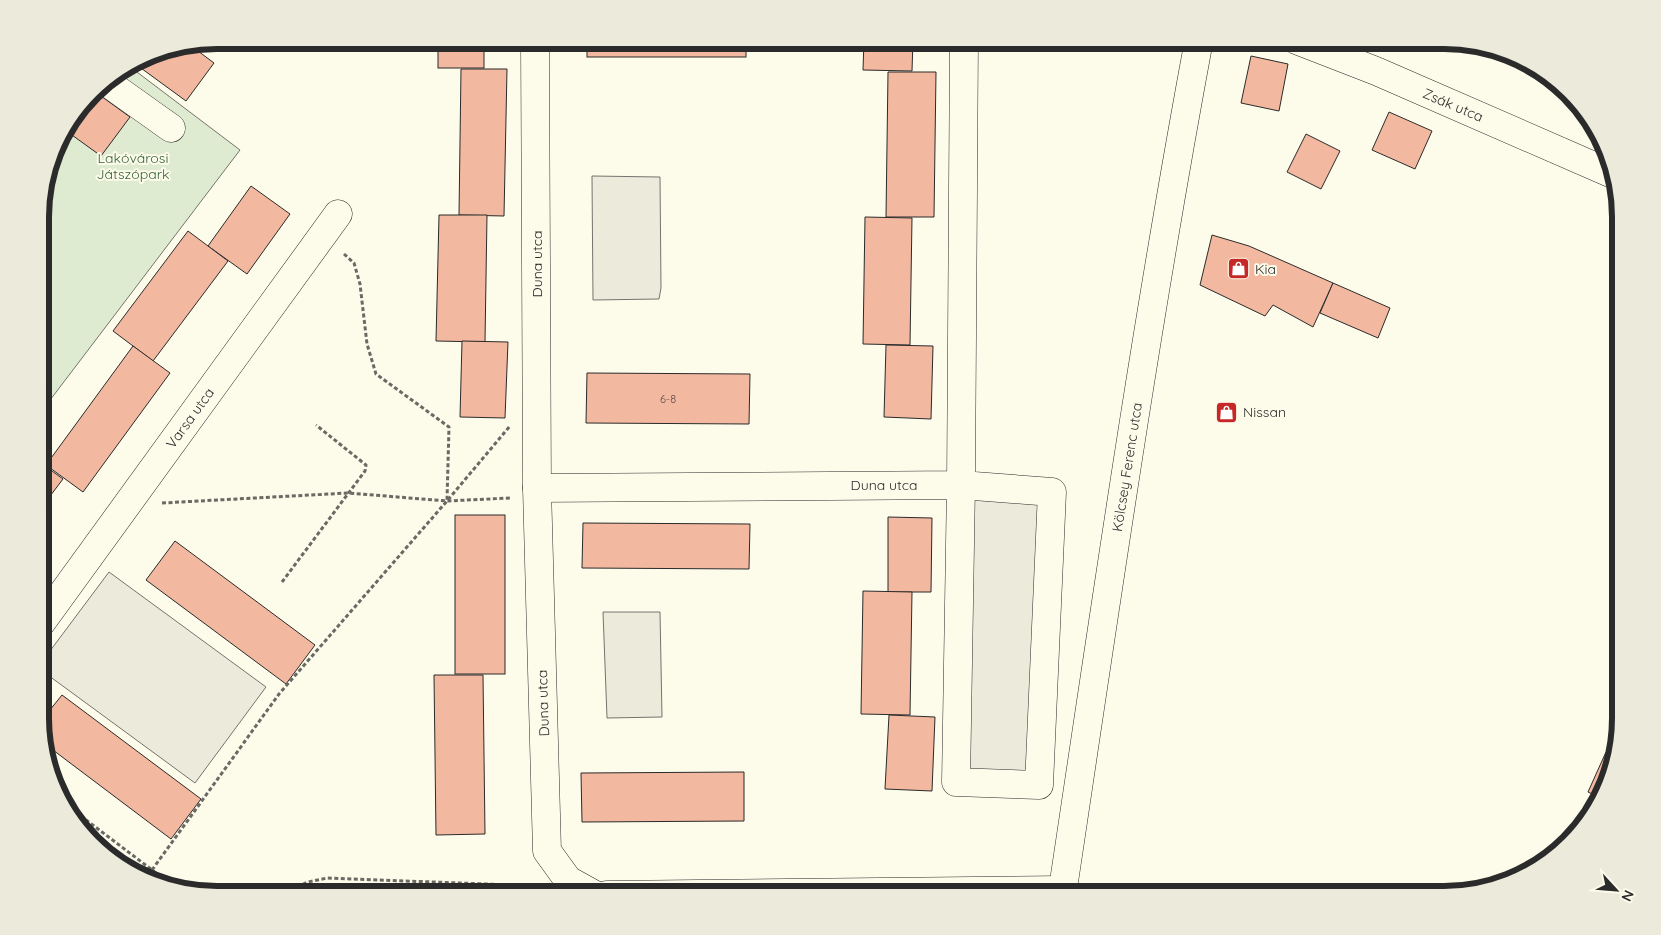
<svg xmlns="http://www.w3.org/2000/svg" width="1661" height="935" font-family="Quicksand,sans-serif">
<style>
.green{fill:#deebd1;stroke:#74746e}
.parking{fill:#eceadb;stroke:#74746e}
.building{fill:#f2b8a0;stroke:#2b2b2b}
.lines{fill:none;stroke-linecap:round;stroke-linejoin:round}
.minor-casing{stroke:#2b2b2b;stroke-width:29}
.path{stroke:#6a6964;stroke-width:3;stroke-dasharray:4 2.5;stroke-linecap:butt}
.minor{stroke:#fdfbea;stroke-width:28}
.labels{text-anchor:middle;stroke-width:4;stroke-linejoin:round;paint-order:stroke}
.number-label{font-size:11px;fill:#5d4e48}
.street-label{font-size:14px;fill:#2b2b2b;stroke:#fdfbea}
.park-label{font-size:14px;fill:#34623c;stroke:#fdfbea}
.poi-label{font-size:14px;fill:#2b2b2b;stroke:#fdfbea;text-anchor:start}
.rim{fill:none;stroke:#2b2b2b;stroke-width:6}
</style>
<rect width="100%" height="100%" fill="#fdfbea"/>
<path class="green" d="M129,66l111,84 -199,262v-218l17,-56 42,-54z"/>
<g class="parking">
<path d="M592,176l68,1 1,111 -2,11 -66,1z"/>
<path d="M961,485l91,7 -13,293 -83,-3z"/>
<path d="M109,572l157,115 -71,96 -154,-113v-7z"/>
<path d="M603,612h57l2,105 -55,1z"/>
</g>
<g class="building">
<rect x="438" y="40" width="46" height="28"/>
<rect x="587" y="40" width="159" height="17"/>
<path d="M864,40h49l-1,31 -49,-1z"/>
<path d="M190,45l24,18 -28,38 -52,-38 15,-10z"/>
<path d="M1251,56l37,8 -9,47 -38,-8z"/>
<path d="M461,69h46l-3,147 -45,-1z"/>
<path d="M888,72h48l-2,145h-48z"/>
<path d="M94,91l36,26 -29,39 -36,-26z"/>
<path d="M1389,112l43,19 -17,38 -43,-19z"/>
<path d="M1306,134l34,17 -19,38 -34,-17z"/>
<path d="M251,186l39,28 -43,60 -39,-28z"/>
<path d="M439,215h48l-2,127 -49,-1z"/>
<path d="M865,217l47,1 -2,127 -47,-1z"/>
<path d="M188,231l40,30 -75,100 -40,-30z"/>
<path d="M1212,235l37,11 84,37 -20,44 -40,-22 -8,11 -65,-31z"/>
<path d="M1333,283l57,25 -12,30 -58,-25z"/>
<path d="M462,341l46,1 -3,76 -45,-1z"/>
<path d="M886,345l47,1 -2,73 -47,-2z"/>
<path d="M133,346l37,27 -87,119 -37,-27z"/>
<path d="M587,373l163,1 -1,50 -163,-1z"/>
<path d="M41,463l22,16 -22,29z"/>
<rect x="455" y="515" width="50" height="159"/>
<path d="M888,517l44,1 -1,74h-43z"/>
<path d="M583,523l167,1 -1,45 -167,-1z"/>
<path d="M175,541l140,104 -29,39 -140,-104z"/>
<path d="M863,591l49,1 -2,123 -49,-1z"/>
<path d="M434,675h49l2,159 -49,1z"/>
<path d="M62,695l139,104 -30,40 -130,-98v-20z"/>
<path d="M889,715l46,2 -3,74 -47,-2z"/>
<path d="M1606,752l7,3 -13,43 -12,-6z"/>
<path d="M744,772v49l-162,1 -1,-49z"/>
<path d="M1588,805l8,4 -18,18z"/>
</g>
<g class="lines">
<defs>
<g id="minor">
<path d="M535,40l2,448 10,363 21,29 27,15"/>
<path d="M1296,40l80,31 234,102"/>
<path d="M105,81l66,47"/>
<path d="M537,488l424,-3 91,7 -13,293 -83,-3 5,-297 3,-445"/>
<path d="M41,623l297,-409"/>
<path d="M607,895l456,-5"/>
<path d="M1062,895c43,-286 84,-571 137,-855"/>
</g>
</defs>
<use href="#minor" class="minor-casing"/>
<g class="path">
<path d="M344,254l10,9 6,21 7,60 9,30 73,53 -2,73"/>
<path d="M162,503l186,-10 99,8 63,-3"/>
<path d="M282,582l83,-111 1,-6 -50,-40"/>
<path d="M65,804l103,78"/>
<path d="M152,870l127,-176 168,-193 63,-75"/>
<path d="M279,895l29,-13 19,-4 185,7 30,6"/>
</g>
<use href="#minor" class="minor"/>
</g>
<defs>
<symbol id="shop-square" viewBox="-11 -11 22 22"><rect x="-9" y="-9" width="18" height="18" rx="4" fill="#c62828" stroke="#fdfbea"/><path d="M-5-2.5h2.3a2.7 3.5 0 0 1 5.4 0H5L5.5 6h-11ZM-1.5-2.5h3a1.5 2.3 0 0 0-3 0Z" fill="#fff"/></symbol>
</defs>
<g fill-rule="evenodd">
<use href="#shop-square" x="1226" y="256" width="25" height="25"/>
<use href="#shop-square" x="1214" y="400" width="25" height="25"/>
</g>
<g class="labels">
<g class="number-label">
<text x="668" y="403">6-8</text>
</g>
<g class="street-label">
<text transform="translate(1453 105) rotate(23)" y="5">Zsák utca</text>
<text transform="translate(537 264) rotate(-90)" y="5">Duna utca</text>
<text transform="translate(190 418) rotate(-54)" y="5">Varsa utca</text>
<text transform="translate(1127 467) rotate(-81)" y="5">Kölcsey Ferenc utca</text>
<text x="884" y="490">Duna utca</text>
<text transform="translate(543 703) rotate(-92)" y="5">Duna utca</text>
</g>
<g class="park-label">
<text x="133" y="163">Lakóvárosi<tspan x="133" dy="16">Játszópark</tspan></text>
</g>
<g class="poi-label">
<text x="1255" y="274">Kia</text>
<text x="1243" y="417">Nissan</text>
</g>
</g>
<path d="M0 0H1661V935H0ZM217 49H1444A168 168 0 0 1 1612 217V718A168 168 0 0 1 1444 886H217A168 168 0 0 1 49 718V217A168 168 0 0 1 217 49Z" fill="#eceadb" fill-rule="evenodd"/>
<path class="rim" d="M217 49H1444A168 168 0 0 1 1612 217V718A168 168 0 0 1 1444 886H217A168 168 0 0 1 49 718V217A168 168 0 0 1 217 49Z"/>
<g transform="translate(1616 890) rotate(116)" stroke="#fdfbea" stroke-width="4" paint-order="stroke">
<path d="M0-4L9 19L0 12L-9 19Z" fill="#2b2b2b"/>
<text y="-8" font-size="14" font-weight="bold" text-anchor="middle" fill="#2b2b2b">N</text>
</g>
</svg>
